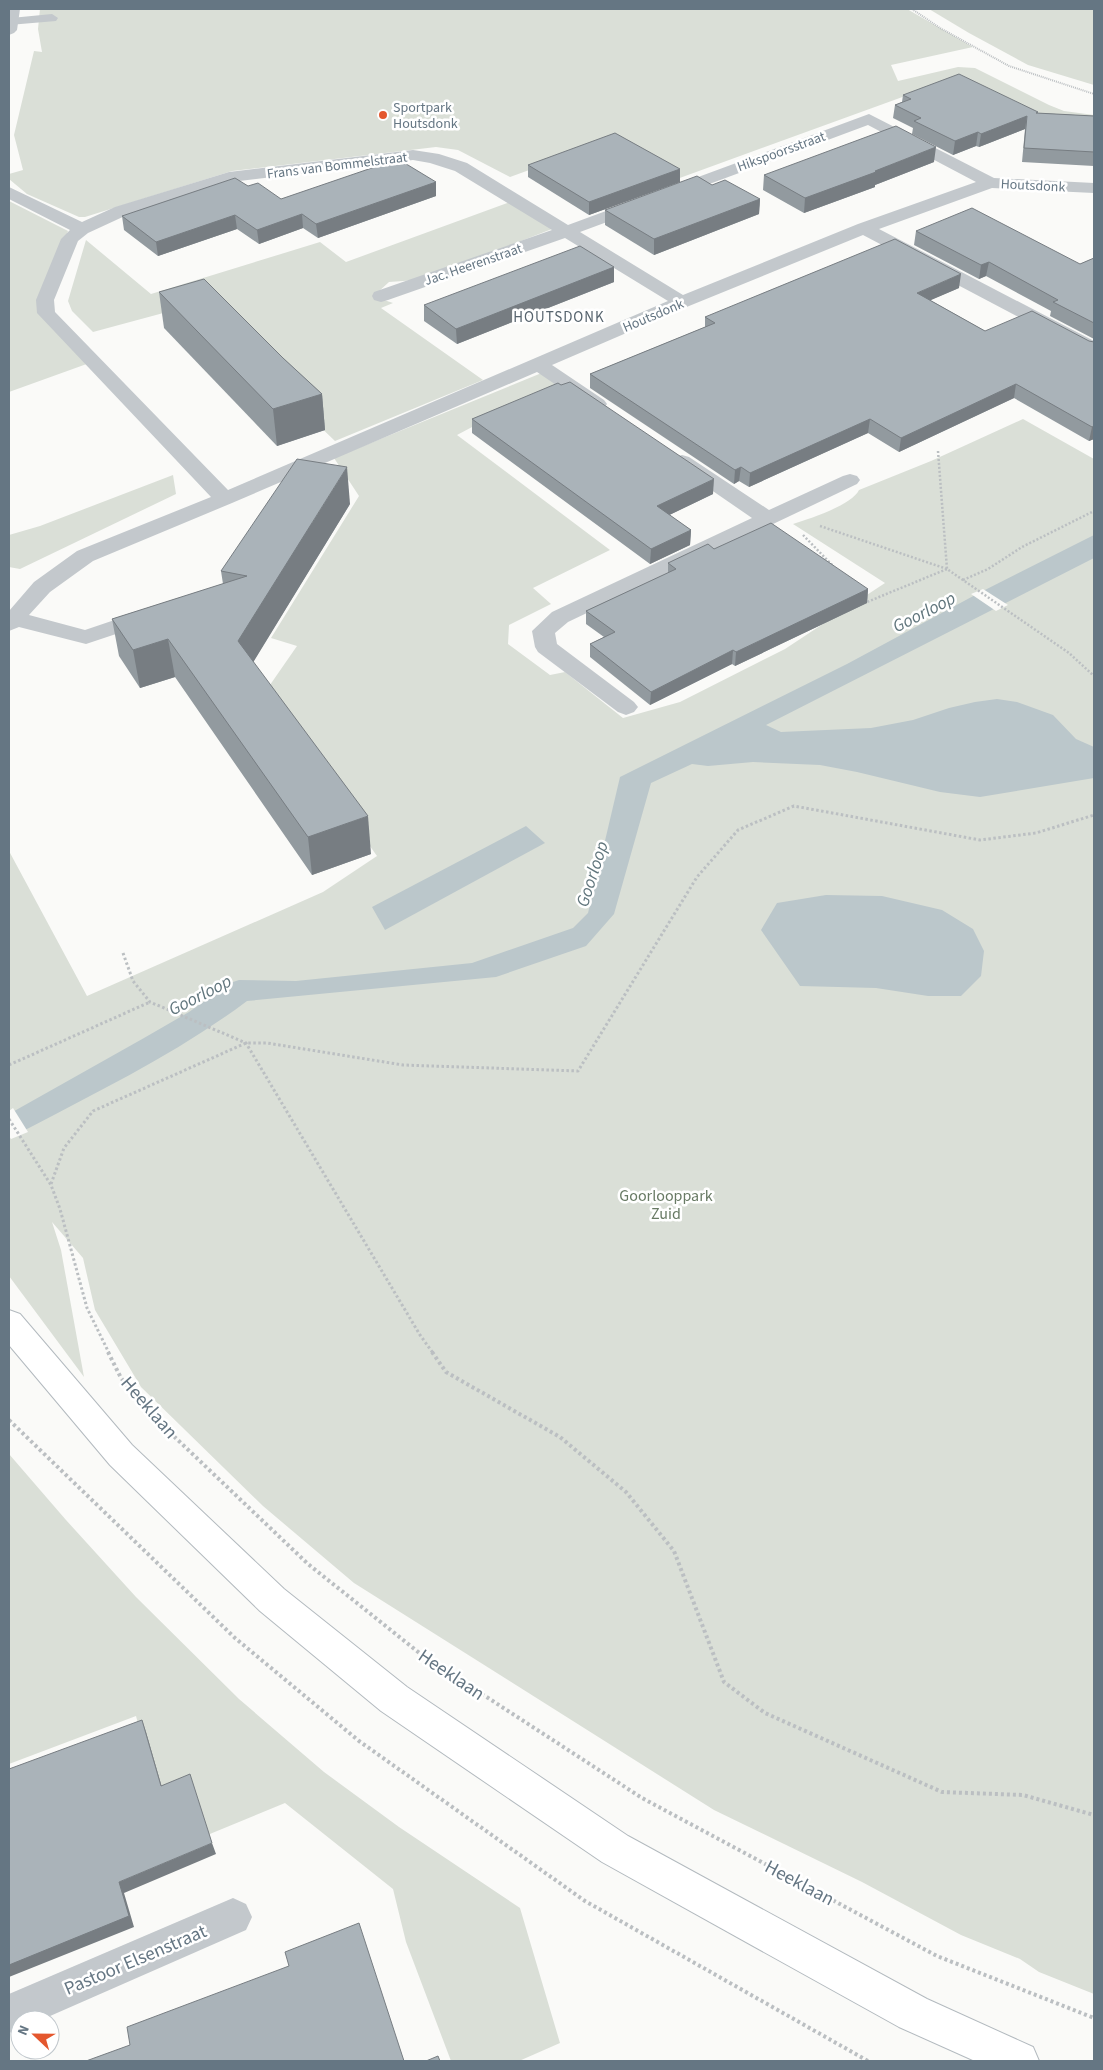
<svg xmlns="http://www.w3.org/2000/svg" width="1103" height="2070" font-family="'Source Sans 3',sans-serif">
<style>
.green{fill:#dadfd7}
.water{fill:#bbc7cb}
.pier{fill:#fafaf8}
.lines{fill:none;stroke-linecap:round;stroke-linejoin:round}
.secondary-casing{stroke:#b3babf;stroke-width:2}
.path-far3{stroke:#bbbfc2;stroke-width:2;stroke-dasharray:1 1;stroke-linecap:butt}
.path-far2{stroke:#bbbfc2;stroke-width:2.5;stroke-dasharray:2 2;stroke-linecap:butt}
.path-far1{stroke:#bbbfc2;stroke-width:3;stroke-dasharray:2.5 2.5;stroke-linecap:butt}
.path{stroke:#bbbfc2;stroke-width:4;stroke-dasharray:3 3;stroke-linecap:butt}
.lane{fill:#c3c8cc;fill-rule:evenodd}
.street{fill:#c3c8cc;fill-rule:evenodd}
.secondary{fill:#fff;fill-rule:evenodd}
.wall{fill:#929a9f}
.shaded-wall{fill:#777d82}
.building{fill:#aab3b9;stroke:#777d82}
.poi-dot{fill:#e4572e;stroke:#fff;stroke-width:2}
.labels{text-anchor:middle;stroke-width:5;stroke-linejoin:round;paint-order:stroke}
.far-poi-label{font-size:14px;fill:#657683;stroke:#fff;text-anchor:start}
.far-street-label{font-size:14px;fill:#657683;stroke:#fff}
.far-neighbourhood-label{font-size:15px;letter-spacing:1px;fill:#57646e;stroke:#fff}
.park-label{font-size:16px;fill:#687a64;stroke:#fff}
.water-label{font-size:18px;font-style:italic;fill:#60757c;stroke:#fff}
.near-street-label{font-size:19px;fill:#657683;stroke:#fff}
</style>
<rect width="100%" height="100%" fill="#fafaf8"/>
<g class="green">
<path d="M40,9h867l66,38 -82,18 7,16 60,-14 17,1 74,37 15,6 30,4v12l-164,-40 -253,92 -68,-38 -99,36 -52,-27 -22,-3 -204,24 -147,46h-6l-52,-23 -18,-15v-5l14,-4 -9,-35 20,-84 8,1 -4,-23z"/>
<path d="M929,9h165v76l-66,-20 -59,-32z"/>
<path d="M9,201l59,30 -26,67 53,63 -86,31z"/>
<path d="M510,202l42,27 -125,48 -10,3 -28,2 -12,11 4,6 12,4 -12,5 102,72 -148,61 -142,-136 -100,27 -21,-21 -4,-10 18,-61 65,54 169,-52 26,20z"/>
<path d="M544,372l22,15 -92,39 -17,9 153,115 -77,38 18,16 -42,21 -1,19 42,31 15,-3 58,46 57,-16 105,-53 100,-66 -92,-59c16,-5 59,-19 66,-34l72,-29 92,-42 71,40v1535l-55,-22 -19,-13 -59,-24 -99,-53 -148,-72 -360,-227 -91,-77 -122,-119 -46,-77 -12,-52 -31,-36 9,28 23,127 -75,-101v-425l78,145 236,-104 54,-36 -114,-161 34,-49 -26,-8 88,-142 -25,-38z"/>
<path d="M173,475l3,19 -156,75 -11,-2v-32l31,-9z"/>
<path d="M9,1454l57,66 70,77 103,102 85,73 75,55 121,81 40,135 -41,18h-68l-45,-119 -13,-53 -108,-86 -114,47 -35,-134 -127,48z"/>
</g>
<g class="water">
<path d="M1094,535v23l-328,167 15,7 90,-4 42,-8 36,-12 26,-6 22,-3 20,3 36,13 23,24 18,8v31l-114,19 -40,-5 -83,-20 -37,-7 -67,-3 -45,4 -16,-2 -41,19 -37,131 -28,32 -90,31 -249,24c-68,51 -144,88 -218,127l-20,9v-23l135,-76 45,-26 41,-29 9,-3 57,1 176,-18 101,-35 15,-15 32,-136 227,-113 130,-70z"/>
<path d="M526,826l19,17 -160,87 -13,-23z"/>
<path d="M826,895l56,1 60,14 31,19 11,22 -3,25 -20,20h-33l-52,-8 -76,-2 -39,-56 16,-27z"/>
</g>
<g class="pier">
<path d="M983,589l25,16 -12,6 -25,-17z"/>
<path d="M13,1108l15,24 -17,7 -2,-3v-25z"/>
</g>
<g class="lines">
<defs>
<path id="secondary" d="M9,1310l11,4 112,131 152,144 123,98 221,149 299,163 106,48 6,14h-64l-76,-34 -297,-165 -221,-151 -121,-100 -150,-146 -101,-120z"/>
</defs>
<use href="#secondary" class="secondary-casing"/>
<path class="path-far3" d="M912,9l28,19 69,38 85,28"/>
<g class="path-far2">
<path d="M938,451l9,118 122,84 25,23"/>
<path d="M820,526l127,43"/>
<path d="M803,535l30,31"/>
<path d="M963,580l25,-11 34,-22 72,-36"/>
<path d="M865,599l2,3 80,-33"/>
</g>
<g class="path-far1">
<path d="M123,953l10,28 17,21 96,41 174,292 13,18"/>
<path d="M9,1065l141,-63"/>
<path d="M9,1119l42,66 9,24 27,99 22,45"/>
<path d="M51,1184l13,-36 29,-37 153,-68h21l136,22 175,6 119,-194 41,-47 56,-24 186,34 56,-7 58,-18"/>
</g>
<g class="path">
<path d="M108,1352l13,26 39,45 148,141 114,91 220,143 295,158 157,62"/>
<path d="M432,1352l14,20 114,65 66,55 48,59 50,131 41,31 177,79 81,3 71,20"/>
<path d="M9,1420l226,218 124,103 226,160 283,160"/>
</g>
<path class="lane" d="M52,14l6,4 -2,3 -47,4v-6l2,-1z"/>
<g class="street">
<path d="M9,9h11l-3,21 -3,3 -5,2z"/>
<path d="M869,114l125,64 100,5v10l-102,-5 -113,41 215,112v14l-7,-2 -224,-118 -174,71 -137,59 52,35 3,4 -3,4 -7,2 -7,-2 -53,-36 -305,131 -139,58 -43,31 -21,23 56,15 65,-22 8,2 3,5 -3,5 -72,24 -67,-17 -10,4v-20l25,-29 43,-31 134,-54 -174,-184 -1,-13 25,-61 9,-9 -61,-31v-12l73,35 33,-15 114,-35 184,-22 26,4 28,9 101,62zM868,125l108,57 -118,42 -175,71 -103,-63zM413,160l17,3 25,8 97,59 -178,62 -2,4 2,4 7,2 7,-2 177,-62 103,63 -440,189 -173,-178 -1,-12 24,-59 10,-8 39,-18 104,-33z"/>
<path d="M682,455l7,2 80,53 74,-34 7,-2 7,2 3,4 -3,4 -289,138 -13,11 2,11 77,58 4,5 -4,5 -8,3 -8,-3 -80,-60 -3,-5 -3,-16 20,-19 200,-94 -77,-53 -3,-4 3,-4z"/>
<path d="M233,1898l13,6 6,13 -6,13 -205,90h-21v9l-11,4v-39z"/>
</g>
<use href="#secondary" class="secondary"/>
</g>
<g class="wall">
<path d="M903,95l135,17v1l56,3v50l-72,-4 3,-33 -46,18 -3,-1 -23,9 -41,-21 1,-6 -20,-10 2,-13 7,-3z"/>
<path d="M934,162l-59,23v2l-71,26 -41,-23 1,-15z"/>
<path d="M528,165l152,4v13l-91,33 -61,-38z"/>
<path d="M436,182v14l-118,42 -15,-10 -44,16 -22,-15 -79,27 -34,-26 -2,-14 126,-30 33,13z"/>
<path d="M712,185l48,14 -1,15 -105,41 -49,-30v-15z"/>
<path d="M916,231l164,33 14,-6v81l-44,-23 1,-5 -65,-35 -7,3 -65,-34z"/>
<path d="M614,267v15l-157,62 -33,-23v-16z"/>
<path d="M959,288l-29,12 55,31 109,11v97l-5,2 -75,-43 -115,54 -31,-19 -119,54 -10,-6 -5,3 -144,-96v-14l115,-47v-10z"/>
<path d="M159,292l124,66 39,36 3,36 -48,16 -113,-118z"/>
<path d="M561,385l152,109 -44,21 22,15 -1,15 -40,19 -178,-131v-14z"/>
<path d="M350,504l-97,158 118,192 -59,21 -137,-198 -35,11 -21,-32 -7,-37 111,-35 -2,-13z"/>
<path d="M714,549l154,40 -1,14 -132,63 -3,-2 -82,41 -60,-48v-13l14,-7 -18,-13v-13l82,-38v-10z"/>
</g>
<g class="shaded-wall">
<path d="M1027,116l-2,13 -46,18 2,-13z"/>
<path d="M978,132l-2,14 -23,9 2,-14z"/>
<path d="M936,147l-2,15 -59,23v2l-71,26 1,-15z"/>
<path d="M680,169v13l-91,33v-13z"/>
<path d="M436,182v14l-118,42 -2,-14z"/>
<path d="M760,199l-1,15 -105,41v-16z"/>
<path d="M302,214l1,14 -44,16 -2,-14z"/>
<path d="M235,215l2,14 -79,27 -2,-14z"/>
<path d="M989,262l-3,14 -7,3 2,-14z"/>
<path d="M614,267v15l-157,62 -1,-15z"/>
<path d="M961,274l-2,14 -44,19 2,-14z"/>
<path d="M1016,384l-2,14 -115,54 2,-14z"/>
<path d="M322,394l3,36 -48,16 -4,-37z"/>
<path d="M870,419l-2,14 -119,54 1,-14z"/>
<path d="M1094,426v13l-5,2 3,-14z"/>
<path d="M347,467l3,37 -107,175 -5,-38z"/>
<path d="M741,467l-2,14 -5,3 1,-14z"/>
<path d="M714,479l-1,15 -56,27v-15z"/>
<path d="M691,530l-1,15 -40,19 1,-15z"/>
<path d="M868,589l-1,14 -132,63 1,-14z"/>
<path d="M168,639l7,38 -35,11 -7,-38z"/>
<path d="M733,650l-1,14 -82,41 1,-13z"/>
<path d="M368,816l3,38 -59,21 -4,-38z"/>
<path d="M142,1720l4,12 19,66 -4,-12z"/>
<path d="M212,1843l4,11 -92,39 10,34 -125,50v-12l110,-83z"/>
</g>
<g class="building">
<path d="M959,74l79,38 -2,1 58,3v36l-70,-4 3,-32 -46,18 -3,-2 -23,9 -41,-20 7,-3 -26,-13 16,-6 -8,-4z"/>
<path d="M896,126l40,21 -61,24 1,1 -71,26 -41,-23z"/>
<path d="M615,133l65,36 -91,33 -61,-37z"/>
<path d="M398,159l38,23 -120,42 -14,-10 -45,16 -22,-15 -79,27 -34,-26 113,-38 13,8 10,-3 23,16z"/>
<path d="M697,176l15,9 13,-5 35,19 -106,40 -49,-29z"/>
<path d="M972,208l108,56 14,-6v65l-41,-21 5,-2 -69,-38 -8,3 -65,-34z"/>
<path d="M895,239l66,35 -44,19 68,38 47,-20 57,30 5,1v84l-2,1 -76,-43 -115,54 -31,-19 -120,54 -9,-6 -6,3 -145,-96 125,-51 -10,-6z"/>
<path d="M580,246l34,21 -158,62 -32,-24z"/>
<path d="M204,279l79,79 39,36 -49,15 -114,-117z"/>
<path d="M570,382l144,97 -57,27 34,24 -40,19 -179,-130 86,-36 3,2z"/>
<path d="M297,459l50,8 -109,174 130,175 -60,21 -140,-198 -35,11 -21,-31 135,-43 -26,-5z"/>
<path d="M771,523l97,66 -132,63 -3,-2 -82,42 -61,-48 25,-12 -29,-21 90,-42 -8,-6 40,-19 6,5z"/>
<path d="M142,1720l19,66 29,-12 22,69 -93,39 10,34 -120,49v-196z"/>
<path d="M359,1923l45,138h-318l44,-16 -3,-18 162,-61 -4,-14z"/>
<path d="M438,2056l2,5h-14z"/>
</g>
<circle class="poi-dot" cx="383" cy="115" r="5"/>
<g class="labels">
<g class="far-poi-label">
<text x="393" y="112">Sportpark<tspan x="393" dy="16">Houtsdonk</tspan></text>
</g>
<g class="far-street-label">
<text transform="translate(781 151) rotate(-20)" y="5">Hikspoorsstraat</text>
<text transform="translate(337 165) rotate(-7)" y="5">Frans van Bommelstraat</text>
<text transform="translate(1033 185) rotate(3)" y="5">Houtsdonk</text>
<text transform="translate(473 264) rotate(-19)" y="5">Jac. Heerenstraat</text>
<text transform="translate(653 315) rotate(-23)" y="5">Houtsdonk</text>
</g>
<g class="far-neighbourhood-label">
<text x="559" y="322">HOUTSDONK</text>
</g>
<g class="park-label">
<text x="666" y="1201">Goorlooppark<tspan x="666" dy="18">Zuid</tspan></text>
</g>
<g class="water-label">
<text transform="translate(924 612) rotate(-27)" y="6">Goorloop</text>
<text transform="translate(592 874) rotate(-72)" y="6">Goorloop</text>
<text transform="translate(200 995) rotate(-27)" y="6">Goorloop</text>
</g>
<g class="near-street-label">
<text transform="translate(150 1407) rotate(49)" y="7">Heeklaan</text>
<text transform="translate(452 1674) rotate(34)" y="7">Heeklaan</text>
<text transform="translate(800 1882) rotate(28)" y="7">Heeklaan</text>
<text transform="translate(135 1959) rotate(-23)" y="7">Pastoor Elsenstraat</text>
</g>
</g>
<rect width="1103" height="2070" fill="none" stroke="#657683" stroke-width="20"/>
<g transform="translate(35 2035) rotate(292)"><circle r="24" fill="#ffffff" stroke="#c1c8cd"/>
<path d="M0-4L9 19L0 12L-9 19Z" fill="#e4572e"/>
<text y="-8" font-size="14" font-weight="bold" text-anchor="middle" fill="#657683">N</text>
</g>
</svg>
